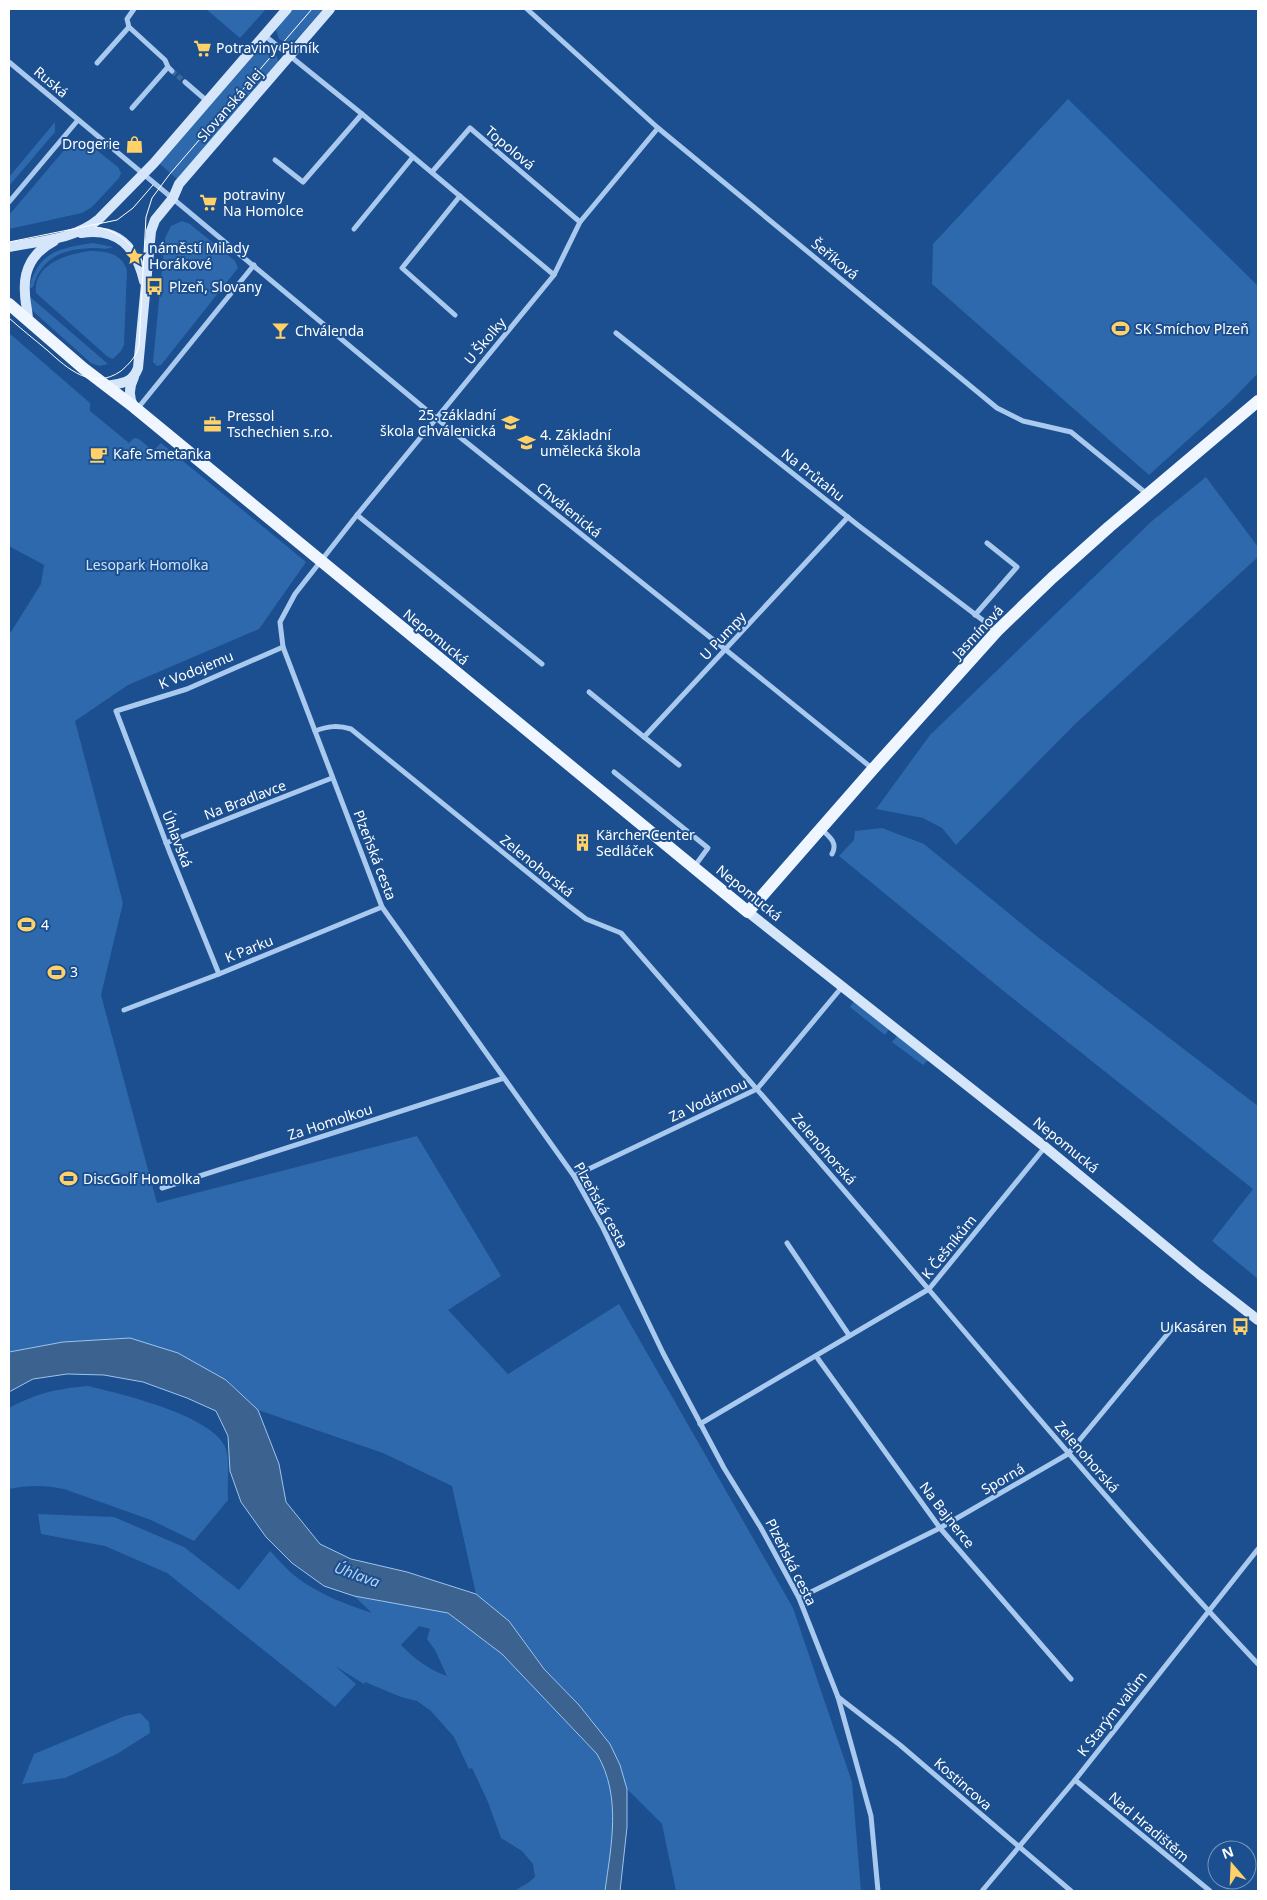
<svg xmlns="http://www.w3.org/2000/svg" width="1267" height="1900" font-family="'Noto Sans',sans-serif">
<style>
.green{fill:#2e69ad;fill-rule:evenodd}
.water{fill:#3c6290;stroke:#9cc4f0}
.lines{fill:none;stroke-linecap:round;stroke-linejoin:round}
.street-tunnel{stroke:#3d69a0;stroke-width:5;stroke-dasharray:5 2.5;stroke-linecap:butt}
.street{stroke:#a9c9ee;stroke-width:5}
.secondary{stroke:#d6e6fa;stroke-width:10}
.primary{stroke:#f0f6ff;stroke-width:12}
.tram{stroke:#fff;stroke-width:1}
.labels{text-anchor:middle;stroke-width:4;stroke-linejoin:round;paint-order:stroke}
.poi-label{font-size:14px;fill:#fff;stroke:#1b4f8f;text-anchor:start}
.street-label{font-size:14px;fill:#fff;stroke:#1b4f8f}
.park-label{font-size:14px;fill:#cfe3fa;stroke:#1b4f8f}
.water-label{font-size:15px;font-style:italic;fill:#b5d3f5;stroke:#1b4f8f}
</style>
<rect width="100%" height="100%" fill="#1b4f8f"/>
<g class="green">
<path d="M206,9h60l-26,29z"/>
<path d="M292,9h31l-25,29 -9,6 -10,-5 -3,-9z"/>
<path d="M266,46c8,3 12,9 12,17l-100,117 -19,-17 101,-116z"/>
<path d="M1068,99l190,187v87l-25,26 -84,76 -217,-191 1,-40z"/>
<path d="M55,122v10l-46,54v-9z"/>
<path d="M79,139l6,2 33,26 3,6 -2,5 -27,29 -10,6 -73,16v-14l62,-73z"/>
<path d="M182,221l8,3 45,37 3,7 -77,97 -4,1 -4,-4 12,-124 6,-12z"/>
<path d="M93,243l20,4c-7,3 -12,1 -20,1 -29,1 -51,8 -60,39l-4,2c8,-37 31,-41 64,-46z"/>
<path d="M90,251c16,0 31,2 37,19l-3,75 -3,6 -8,8 -5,-2 -72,-64c-3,-29 31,-39 54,-42z"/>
<path d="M29,296l79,68 -9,2 -8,-3 -57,-51 -4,-3z"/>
<path d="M9,333l81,70v8l39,32 5,-5 5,1 14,12 8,-8 145,119 -47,67 -131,56 -53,36 48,182 -22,92 56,208 260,-67 84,140 -53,34 60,64 111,-70 174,304 59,174 9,109h-185l-14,-67 -35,-35 -7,-24 -10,-21 -31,-39 -35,-36 -35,-48 -33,-27 -24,-108 -69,-33 -125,-43 -32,-31 -96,-41 -67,4 -54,10v-717l32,-51 3,-19 -35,-19z"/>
<path d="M1206,477l52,70v10l-183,167 -119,121 -14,-17 -19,-10 -47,-9 54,-74 222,-214z"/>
<path d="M882,828l42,16 115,94 219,168v173l-46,-38 41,-52 -247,-196 -167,-137 15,-16 1,-9z"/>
<path d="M854,1001l35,28 -4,6 -35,-28z"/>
<path d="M897,1036l31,24 -5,5 -31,-23z"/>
<path d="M88,1386c32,8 126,29 138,63 4,13 1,36 2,51l-34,41 -43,-21 -87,-31c-19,-4 -36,-4 -55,0v-81c28,-15 47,-19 79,-22z"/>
<path d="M38,1514l76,3 70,30 55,43 31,-39c8,8 16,18 25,25 23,18 50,28 77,37l-18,-17 94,17 54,41 95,100c25,43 14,91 8,137h-91l14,-8 7,-6 -2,-13 -11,-13 -21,-13 -13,-36 -16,-34 -3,1 -15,-32 -23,-26 -14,-10 -16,-4 -36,-15 -1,2 -29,-18 21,18 -21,23 -168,-134 -62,-27 -64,-12zM419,1626l11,3 -3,10 8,11 12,26c-18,-6 -32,-17 -46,-31z"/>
<path d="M140,1713l9,9 1,11 -33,21 -52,24 -43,6 12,-30 91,-38z"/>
</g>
<path class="water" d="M130,1338l48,15 48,27 32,30 21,54 7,38 34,42 31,15 56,13 69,22 33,27 35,48 35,36 31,39 10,21 7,24v38l-7,64h-15c6,-46 17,-94 -8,-137l-95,-100 -54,-41 -94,-17 -30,-10 -32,-23 -26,-26 -25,-35 -11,-31 -2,-35 -12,-25 -29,-13 -44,-16 -39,-7 -37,-1 -34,5 -24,13v-40l54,-10z"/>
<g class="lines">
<path class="street-tunnel" d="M172,71l13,11"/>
<g class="street">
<path d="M134,9l-7,10 2,8 36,33 3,7 4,4"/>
<path d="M527,9l131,119 339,280 26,13 48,11 76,62"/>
<path d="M264,35l98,79 192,161"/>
<path d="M9,62l427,356 290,232 147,119"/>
<path d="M97,63l32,-36"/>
<path d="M185,82l22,19"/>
<path d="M132,108l36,-41"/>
<path d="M658,128l-78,94 -26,53 -197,240 -62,79 -15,28 3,25 99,260 192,269 28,50 61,127 61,115 37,60 38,70 39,99 33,119 7,75"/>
<path d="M275,160l28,22 59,-68"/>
<path d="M432,172l38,-44 110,94"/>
<path d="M9,202l69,-82"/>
<path d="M354,229l59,-72"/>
<path d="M455,315l-53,-47 58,-72"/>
<path d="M616,333l243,193 138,105"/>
<path d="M138,408l116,-143"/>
<path d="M357,515l185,149"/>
<path d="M975,615l42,-48 -30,-24"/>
<path d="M589,692l55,45"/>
<path d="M315,731c13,-5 23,-6 36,-2l218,177 17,13 35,14c104,119 207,238 309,358 107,126 214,252 328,373"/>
<path d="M679,765l-35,-28 204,-220"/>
<path d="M614,772l94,76 -14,19"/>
<path d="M822,830c8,7 16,13 10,24"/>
<path d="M166,843l166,-65"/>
<path d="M219,974l-49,-121 -54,-142 71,-22 96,-42"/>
<path d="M124,1010l95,-36 163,-67"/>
<path d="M574,1176l183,-87 85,-102"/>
<path d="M162,1188l342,-110"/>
<path d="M787,1243l62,92"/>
<path d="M816,1356l124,172 131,151"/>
<path d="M700,1424l229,-135 116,-142"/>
<path d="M799,1598l141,-70 128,-74 107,-129"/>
<path d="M838,1697l62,48 171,146"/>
<path d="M1075,1780l135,111"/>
<path d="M982,1891l93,-111 183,-231"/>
</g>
<g class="secondary">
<path d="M81,233c37,-6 55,14 63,48"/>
<path d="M9,247c30,-6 65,-7 90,-28l55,-56 133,-154"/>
<path d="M28,321c0,-10 -3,-18 -3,-28 -2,-23 8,-41 29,-52"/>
<path d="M134,377c-5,10 -6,20 0,30"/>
<path d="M107,386c14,-3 25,-2 31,-18l13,-137 4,-11 18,-22 6,-14 151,-175"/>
<path d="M748,912l297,235 154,127 59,46"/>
</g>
<path class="primary" d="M9,304l74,64 51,39 614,505 125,-143 124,-138 55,-53 57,-51 149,-126"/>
<g class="tram">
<path d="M95,227c22,2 40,18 47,39"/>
<path d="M9,242l108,-22 16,-12 20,-23"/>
<path d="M9,318c12,11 25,21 38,32 21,19 45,41 74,21 8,-7 15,-14 18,-25l7,-129 6,-19 17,-23 143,-166"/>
</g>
</g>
<defs>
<symbol id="supermarket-bare" viewBox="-9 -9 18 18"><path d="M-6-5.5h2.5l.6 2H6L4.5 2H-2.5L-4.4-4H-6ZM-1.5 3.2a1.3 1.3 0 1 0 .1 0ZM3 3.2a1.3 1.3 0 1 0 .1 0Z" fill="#ffd166" stroke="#1b4f8f" stroke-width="2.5" paint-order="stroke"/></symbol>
<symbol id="shop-bare" viewBox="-9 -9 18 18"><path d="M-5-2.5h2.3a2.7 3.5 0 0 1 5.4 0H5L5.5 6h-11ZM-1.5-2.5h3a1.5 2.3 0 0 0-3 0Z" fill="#ffd166" stroke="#1b4f8f" stroke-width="2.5" paint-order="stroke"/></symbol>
<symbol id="sight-bare" viewBox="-9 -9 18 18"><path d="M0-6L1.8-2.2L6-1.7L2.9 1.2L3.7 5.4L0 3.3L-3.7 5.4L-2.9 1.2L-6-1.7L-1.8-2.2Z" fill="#ffd166" stroke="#1b4f8f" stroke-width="2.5" paint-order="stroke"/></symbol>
<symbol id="bus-bare" viewBox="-9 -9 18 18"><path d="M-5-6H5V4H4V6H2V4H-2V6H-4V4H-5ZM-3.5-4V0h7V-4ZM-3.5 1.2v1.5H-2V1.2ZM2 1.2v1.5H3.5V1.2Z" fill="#ffd166" stroke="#1b4f8f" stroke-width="2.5" paint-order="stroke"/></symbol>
<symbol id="stadium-bare" viewBox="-9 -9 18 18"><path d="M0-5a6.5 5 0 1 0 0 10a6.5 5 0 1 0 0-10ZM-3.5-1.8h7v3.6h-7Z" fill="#ffd166" stroke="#1b4f8f" stroke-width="2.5" paint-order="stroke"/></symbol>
<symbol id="bar-bare" viewBox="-9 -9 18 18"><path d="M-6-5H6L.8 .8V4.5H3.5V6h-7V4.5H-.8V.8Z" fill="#ffd166" stroke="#1b4f8f" stroke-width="2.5" paint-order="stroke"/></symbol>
<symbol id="school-bare" viewBox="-9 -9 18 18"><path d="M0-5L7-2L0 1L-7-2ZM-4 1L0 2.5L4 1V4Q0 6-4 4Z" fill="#ffd166" stroke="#1b4f8f" stroke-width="2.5" paint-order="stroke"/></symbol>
<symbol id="office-bare" viewBox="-9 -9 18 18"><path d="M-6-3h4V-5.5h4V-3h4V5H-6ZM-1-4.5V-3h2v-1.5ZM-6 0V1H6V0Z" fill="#ffd166" stroke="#1b4f8f" stroke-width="2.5" paint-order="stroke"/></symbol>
<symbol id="cafe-bare" viewBox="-9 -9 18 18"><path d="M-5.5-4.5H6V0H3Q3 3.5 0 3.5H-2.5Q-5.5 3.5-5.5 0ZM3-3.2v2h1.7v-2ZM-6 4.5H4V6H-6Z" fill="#ffd166" stroke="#1b4f8f" stroke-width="2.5" paint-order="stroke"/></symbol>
<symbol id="building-bare" viewBox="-9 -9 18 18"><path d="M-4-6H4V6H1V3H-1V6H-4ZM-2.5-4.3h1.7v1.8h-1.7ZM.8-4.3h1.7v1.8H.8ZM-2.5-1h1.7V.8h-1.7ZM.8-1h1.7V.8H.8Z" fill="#ffd166" stroke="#1b4f8f" stroke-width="2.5" paint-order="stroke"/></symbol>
</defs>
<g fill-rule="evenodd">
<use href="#supermarket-bare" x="190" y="36" width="25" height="25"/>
<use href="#shop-bare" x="122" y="132" width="25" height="25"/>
<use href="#supermarket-bare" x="196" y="190" width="25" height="25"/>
<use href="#sight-bare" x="122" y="244" width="25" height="25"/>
<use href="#bus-bare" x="142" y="274" width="25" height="25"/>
<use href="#stadium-bare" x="1108" y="316" width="25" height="25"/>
<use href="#bar-bare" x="268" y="318" width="25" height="25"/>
<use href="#school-bare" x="498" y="410" width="25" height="25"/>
<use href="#office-bare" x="200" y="412" width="25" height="25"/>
<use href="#school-bare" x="514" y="430" width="25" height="25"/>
<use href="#cafe-bare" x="86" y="442" width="25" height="25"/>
<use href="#building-bare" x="570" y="830" width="25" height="25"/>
<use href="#stadium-bare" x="14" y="912" width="25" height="25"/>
<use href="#stadium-bare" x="44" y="960" width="25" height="25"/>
<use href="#stadium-bare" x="56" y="1166" width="25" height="25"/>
<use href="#bus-bare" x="1228" y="1314" width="25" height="25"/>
</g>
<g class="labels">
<g class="poi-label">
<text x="216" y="53">Potraviny Pirník</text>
<text x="120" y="149" text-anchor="end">Drogerie</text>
<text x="223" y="200">potraviny<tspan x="223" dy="16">Na Homolce</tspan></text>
<text x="149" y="253">náměstí Milady<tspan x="149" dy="16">Horákové</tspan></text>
<text x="169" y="292">Plzeň, Slovany</text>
<text x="1135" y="334">SK Smíchov Plzeň</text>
<text x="295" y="336">Chválenda</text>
<text x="496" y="420" text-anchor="end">25. základní<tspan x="496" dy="16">škola Chválenická</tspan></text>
<text x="227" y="421">Pressol<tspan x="227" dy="16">Tschechien s.r.o.</tspan></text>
<text x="540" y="440">4. Základní<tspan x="540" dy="16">umělecká škola</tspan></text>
<text x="113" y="459">Kafe Smetanka</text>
<text x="596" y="840">Kärcher Center<tspan x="596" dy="16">Sedláček</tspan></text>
<text x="41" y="930">4</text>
<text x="70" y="977">3</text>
<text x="83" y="1184">DiscGolf Homolka</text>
<text x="1227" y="1332" text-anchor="end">U Kasáren</text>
</g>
<g class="street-label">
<text transform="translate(51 82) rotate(40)" y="5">Ruská</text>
<text transform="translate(230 105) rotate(-49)" y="5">Slovanská alej</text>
<text transform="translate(510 148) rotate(40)" y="5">Topolová</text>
<text transform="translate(835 259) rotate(39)" y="5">Šeříková</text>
<text transform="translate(485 341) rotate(-50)" y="5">U Školky</text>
<text transform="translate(813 475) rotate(38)" y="5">Na Průtahu</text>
<text transform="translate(569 510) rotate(39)" y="5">Chválenická</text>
<text transform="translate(978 632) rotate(-47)" y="5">Jasmínová</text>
<text transform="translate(723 636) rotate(-47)" y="5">U Pumpy</text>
<text transform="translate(436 637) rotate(39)" y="5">Nepomucká</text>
<text transform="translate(196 670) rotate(-22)" y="5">K Vodojemu</text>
<text transform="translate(245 800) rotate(-21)" y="5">Na Bradlavce</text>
<text transform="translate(177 839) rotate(69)" y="5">Úhlavská</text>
<text transform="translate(375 855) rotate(69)" y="5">Plzeňská cesta</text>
<text transform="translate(537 866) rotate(39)" y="5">Zelenohorská</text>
<text transform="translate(749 893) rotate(39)" y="5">Nepomucká</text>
<text transform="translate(249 949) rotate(-22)" y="5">K Parku</text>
<text transform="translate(708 1100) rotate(-25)" y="5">Za Vodárnou</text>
<text transform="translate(330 1122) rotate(-18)" y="5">Za Homolkou</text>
<text transform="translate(1066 1145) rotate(39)" y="5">Nepomucká</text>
<text transform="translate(824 1149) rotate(49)" y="5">Zelenohorská</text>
<text transform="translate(601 1205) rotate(61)" y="5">Plzeňská cesta</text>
<text transform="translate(949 1247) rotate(-51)" y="5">K Češníkům</text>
<text transform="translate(1087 1457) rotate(49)" y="5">Zelenohorská</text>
<text transform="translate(1003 1479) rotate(-30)" y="5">Sporná</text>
<text transform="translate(947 1515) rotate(52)" y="5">Na Bajnerce</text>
<text transform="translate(791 1562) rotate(63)" y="5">Plzeňská cesta</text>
<text transform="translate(1112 1714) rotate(-52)" y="5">K Starým valům</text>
<text transform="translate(963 1784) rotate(41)" y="5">Kostincova</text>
<text transform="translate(1149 1827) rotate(40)" y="5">Nad Hradištěm</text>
</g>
<g class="park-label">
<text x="147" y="570">Lesopark Homolka</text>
</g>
<g class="water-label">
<text transform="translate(357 1575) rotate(20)" y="5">Úhlava</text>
</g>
</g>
<rect width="1267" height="1900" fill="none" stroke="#ffffff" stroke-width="20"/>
<g transform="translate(1232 1865) rotate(341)"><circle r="24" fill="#1b4f8f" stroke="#7695bc"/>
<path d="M0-4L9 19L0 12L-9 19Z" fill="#ffd166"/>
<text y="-8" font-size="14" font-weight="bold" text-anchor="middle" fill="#ffffff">N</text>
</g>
</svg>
